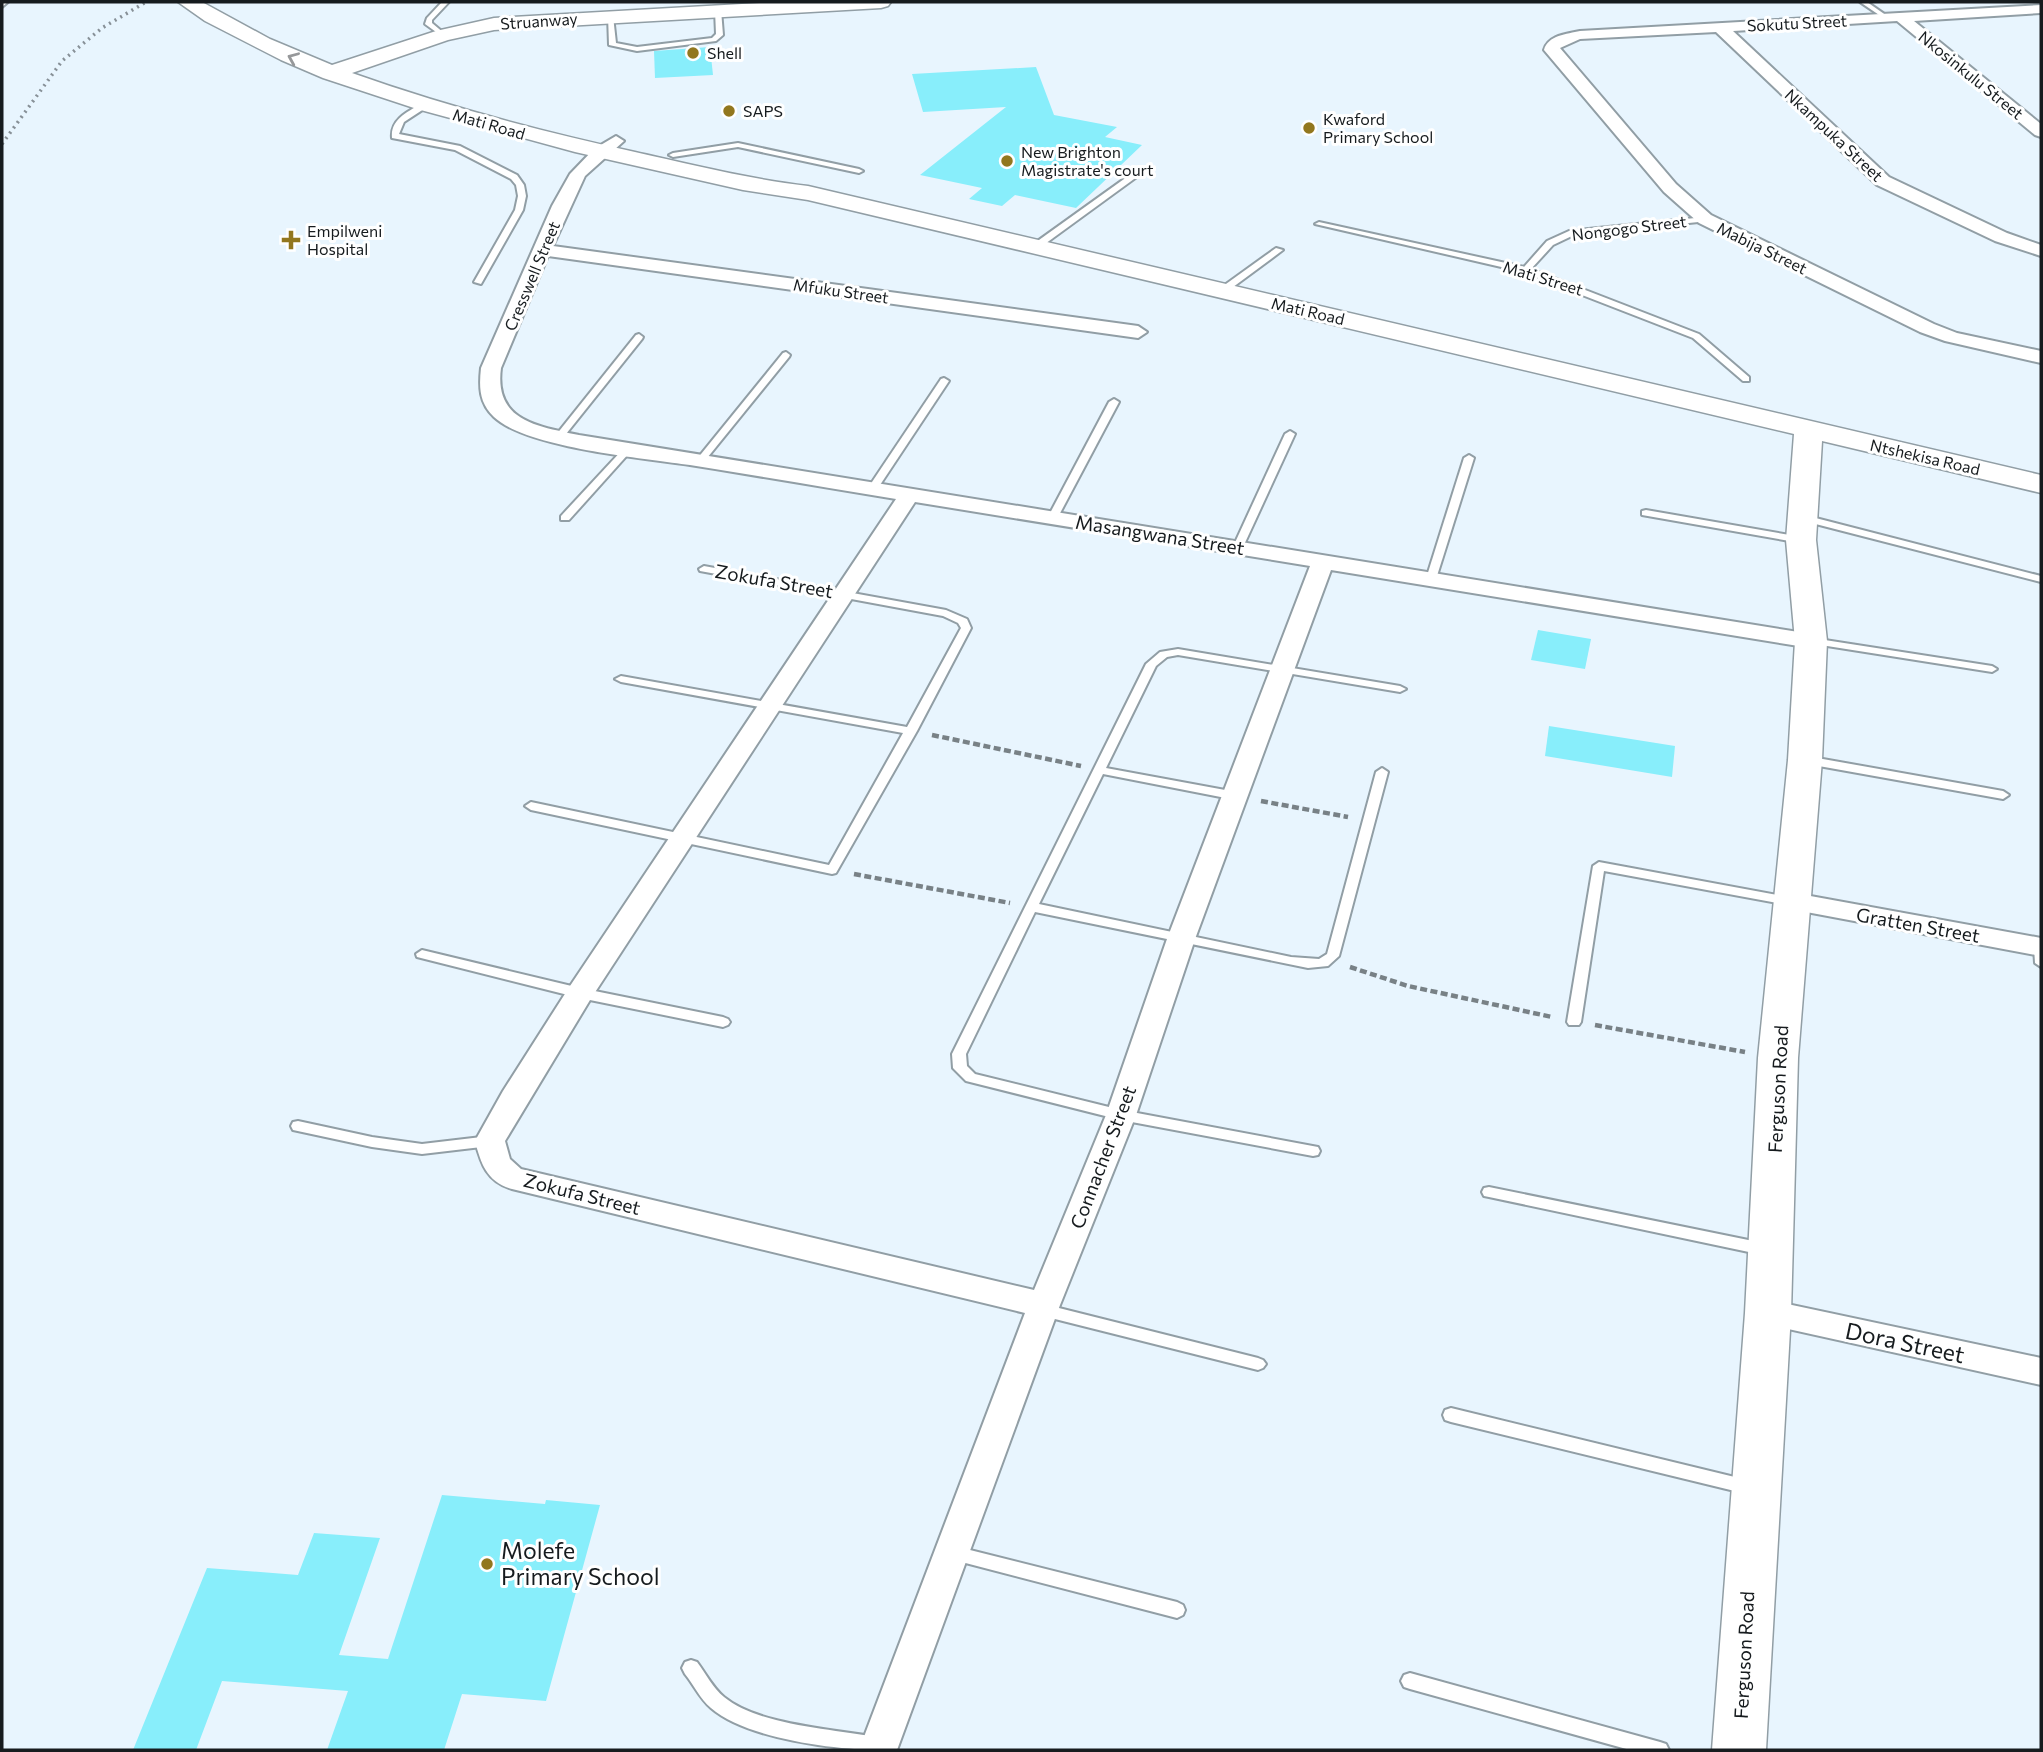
<svg xmlns="http://www.w3.org/2000/svg" width="2043" height="1752" font-family="Commissioner,sans-serif">
<style>
.building{fill:#88eefb}
.lines{fill:none;stroke-linecap:round;stroke-linejoin:round}
.lane-casing{stroke:#919ea5;stroke-width:4}
.street-casing{stroke:#919ea5;stroke-width:4}
.secondary-casing{stroke:#919ea5;stroke-width:3}
.path{stroke:#788186;stroke-width:4.5;stroke-dasharray:7 3.5;stroke-linecap:butt}
.lane{fill:#fff;fill-rule:evenodd}
.street{fill:#fff;fill-rule:evenodd}
.secondary{fill:#fff;fill-rule:evenodd}
.rail{stroke:#879097;stroke-width:3.5;stroke-dasharray:2 4.5;stroke-linecap:butt}
.oneway{stroke:#96989a}
.poi-dot{fill:#92771e;stroke:#fff;stroke-width:2.5}
.labels{text-anchor:middle;stroke-width:6;stroke-linejoin:round;paint-order:stroke}
.far-street-label{font-size:16px;fill:#161b1e;stroke:#fff}
.far-poi-label{font-size:16px;fill:#161b1e;stroke:#fff;text-anchor:start}
.street-label{font-size:19px;fill:#161b1e;stroke:#fff}
.near-street-label{font-size:23px;fill:#161b1e;stroke:#fff}
.near-poi-label{font-size:23px;fill:#161b1e;stroke:#fff;text-anchor:start}
</style>
<rect width="100%" height="100%" fill="#e8f5fe"/>
<g class="building">
<path d="M710,47l3,28 -58,3 -1,-27z"/>
<path d="M1036,67l18,48 63,12 -12,10 37,8 -66,63 -61,-13 -13,11 -33,-7 13,-11 -62,-13 86,-68 -83,5 -11,-38z"/>
<path d="M1538,630l53,9 -6,30 -54,-9z"/>
<path d="M1549,726l126,20 -3,31 -127,-21z"/>
<path d="M442,1495l103,9 1,-4 54,5 -54,196 -84,-7 -18,56h-117l21,-59 -126,-10 -26,69h-63l74,-182 91,7 16,-42 66,5 -41,117 49,4z"/>
</g>
<g class="lines">
<defs>
<g id="lane">
<path d="M2,2h6l-6,5z"/>
<path d="M442,2h7l-17,18v3l13,11v2l-2,1 -18,-13 2,-6z"/>
<path d="M1860,2h7l23,16 -5,1z"/>
<path d="M718,8l3,2 2,25 -7,6 -79,10 -28,-6 -1,-30 5,1 3,27 21,4 75,-9 4,-4 -1,-24z"/>
<path d="M423,103l7,2 -26,17 -5,12 61,12 57,29 7,10 2,11 -3,14 -42,74 -7,-2 41,-72 3,-14 -2,-11 -5,-6 -56,-29 -63,-12c-2,-19 17,-27 31,-35z"/>
<path d="M738,143l121,26 4,2 -4,2 -121,-26 -65,10 -4,-2 4,-2z"/>
<path d="M1138,169l7,2 -107,78h-6v-4z"/>
<path d="M1705,217h3v4l-134,14 -21,10 -22,24 168,65 50,43v4h-6l-50,-43 -170,-66 -208,-48 4,-2 205,45 23,-26 22,-10z"/>
<path d="M1276,248l7,2 -58,43h-6v-4z"/>
<path d="M639,334l4,3 -1,2 -80,100h-6v-4l80,-100z"/>
<path d="M786,352l4,3 -1,2 -86,106h-6v-4l86,-106z"/>
<path d="M944,378l5,3 -71,107 -2,2h-6l-2,-2 73,-109z"/>
<path d="M1114,399l5,3 -61,115 -5,3 -4,-1 -1,-2 61,-115z"/>
<path d="M1290,431l5,3 -52,113 -1,2h-8l-1,-2 52,-113z"/>
<path d="M628,446l3,1v4l-62,69h-8v-4l64,-69z"/>
<path d="M1469,455l5,3 -38,121 -1,2h-8l-1,-2 38,-121z"/>
<path d="M1646,510l155,27 5,3 -5,3 -159,-28v-4z"/>
<path d="M1804,515l237,61v6l-241,-62v-4z"/>
<path d="M704,566l242,44 21,9 4,9 -54,103 -81,142 -4,1 -301,-64 -6,-4 6,-4 298,63 74,-132 -282,-51 -6,-3 6,-3 286,51 54,-99 -3,-5 -15,-7 -243,-45 -1,-2z"/>
<path d="M1812,638l180,28 5,3 -5,3 -184,-29 -1,-2z"/>
<path d="M1178,649l222,37 6,3 -6,3 -222,-37 -11,2 -11,9 -50,102 130,24 6,4 -6,4 -133,-26 -64,130 252,53 28,2 8,-5 49,-182 6,-4 6,4 -49,184 -11,10 -20,2 -273,-56 -69,142 1,12 8,8 146,36 197,37 2,4 -2,4 -5,1 -192,-36 -155,-39 -13,-13 -1,-14 194,-390 14,-12z"/>
<path d="M1806,756l197,35 6,4 -6,4 -201,-36 -2,-3z"/>
<path d="M1599,862l189,35 6,4 -6,4 -184,-34 -23,151 -2,3h-10l-2,-3 26,-156z"/>
<path d="M2040,943h1v24l-6,-4 -1,-16z"/>
<path d="M422,950l158,38 143,29 5,2 2,3 -2,3 -5,2 -143,-29 -163,-41 -1,-3z"/>
<path d="M298,1121l74,16 50,7 68,-8 5,1 2,4 -2,4 -5,1 -68,8 -50,-7 -79,-17 -2,-4 2,-4z"/>
<path d="M1489,1187l274,56 5,2 2,4 -2,4 -5,2 -274,-58 -5,-1 -2,-4 2,-4z"/>
<path d="M1043,1304l215,54 5,2 3,4 -3,4 -5,2 -215,-54 -5,-2 -2,-4 2,-4z"/>
<path d="M1451,1408l296,72 6,2 2,5 -2,5 -6,2 -296,-72 -6,-2 -2,-5 2,-5z"/>
<path d="M954,1546l223,56 6,3 2,5 -2,5 -6,3 -223,-58 -6,-2 -2,-5 2,-5z"/>
<path d="M691,1660l6,2c9,12 16,26 27,35 34,28 108,32 152,40l6,2 3,6 -2,5c-47,0 -136,-11 -172,-42 -11,-9 -17,-23 -26,-34l-3,-6 3,-6z"/>
<path d="M1410,1673l250,69 6,2 3,6h-39l-220,-61 -6,-2 -3,-6 3,-6z"/>
</g>
<g id="street">
<path d="M2041,5v8l-127,8 127,103v13l-6,-2 -138,-114 -164,10 156,146 118,56 34,12v11l-46,-15 -118,-56 -161,-153 -136,7 -20,9 116,136 35,31 223,109 23,9 84,18v12l-96,-22 -25,-9 -221,-109 -35,-31 -120,-142c4,-15 23,-16 36,-19z"/>
<path d="M616,136l8,5 -39,35 -32,70 585,80 9,6 -9,6 -590,-82 -47,112c-7,53 36,58 78,67l1232,199 8,2 4,5 -4,5 -8,2 -480,-78 -136,369 -59,176 -76,190 -163,445h-38l166,-437 -513,-124c-25,-7 -31,-25 -37,-48l28,-50 67,-105 326,-487c-68,-11 -137,-23 -206,-34 -46,-7 -163,-17 -196,-48 -15,-14 -15,-30 -13,-49l71,-162 18,-32 24,-25zM915,502l395,64 -143,373 -61,176 -72,175 -513,-121 -11,-10 -5,-18 85,-141z"/>
<path d="M1794,893l247,45v18l-256,-48 -4,-6 4,-6z"/>
<path d="M1768,1300l273,58v27l-284,-63 -5,-9 5,-9z"/>
</g>
<path id="secondary" d="M178,2h24l68,37 62,26 104,-34 58,-13 284,-16h113l-3,4 -7,2 -387,22 -46,10 -96,33c93,33 187,58 283,79 58,13 114,27 173,34l1233,289v18l-219,-52 -6,99 11,101 -5,119 -24,298 -7,255 -25,437h-54l33,-437 13,-255 30,-298 7,-119 -9,-101 8,-106 -986,-234 -65,-10 -168,-38 -158,-43 -94,-31 -42,-18 -76,-39z"/>
</defs>
<use href="#lane" class="lane-casing"/>
<use href="#street" class="street-casing"/>
<use href="#secondary" class="secondary-casing"/>
<g class="path">
<path d="M932,735l149,31"/>
<path d="M1261,801l87,16"/>
<path d="M854,874l156,29"/>
<path d="M1350,967l58,19 144,31"/>
<path d="M1595,1025l150,27"/>
</g>
<use href="#lane" class="lane"/>
<use href="#street" class="street"/>
<use href="#secondary" class="secondary"/>
<path class="rail" d="M2,144l60,-83 40,-33 44,-26"/>
</g>
<defs><path id="oneway-chevron" d="M-2-3.5L2.5 0L-2 3.5" fill="none" stroke-width="1.6" stroke-linecap="round" stroke-linejoin="round" transform="scale(1.75)"/></defs>
<use class="oneway" href="#oneway-chevron" transform="translate(293 58) rotate(-157)"/>
<g class="poi-dot">
<circle cx="693" cy="53" r="7"/>
<circle cx="729" cy="111" r="7"/>
<circle cx="1309" cy="128" r="7"/>
<circle cx="1007" cy="161" r="7"/>
<path d="M287.5 229.5h7v7h7v7h-7v7h-7v-7h-7v-7h7z"/>
<circle cx="487" cy="1564" r="7"/>
</g>
<g class="labels">
<g class="far-street-label">
<text transform="translate(539 21) rotate(-4)" y="6">Struanway</text>
<text transform="translate(1797 23) rotate(-3)" y="6">Sokutu Street</text>
<text transform="translate(1971 75) rotate(39)" y="6">Nkosinkulu Street</text>
<text transform="translate(489 124) rotate(16)" y="6">Mati Road</text>
<text transform="translate(1834 135) rotate(43)" y="6">Nkampuka Street</text>
<text transform="translate(1629 228) rotate(-7)" y="6">Nongogo Street</text>
<text transform="translate(1762 248) rotate(26)" y="6">Mabija Street</text>
<text transform="translate(532 276) rotate(-67)" y="6">Cresswell Street</text>
<text transform="translate(1543 278) rotate(17)" y="6">Mati Street</text>
<text transform="translate(841 291) rotate(8)" y="6">Mfuku Street</text>
<text transform="translate(1308 311) rotate(13)" y="6">Mati Road</text>
<text transform="translate(1925 457) rotate(13)" y="6">Ntshekisa Road</text>
</g>
<g class="far-poi-label">
<text x="707" y="59">Shell</text>
<text x="743" y="117">SAPS</text>
<text x="1323" y="125">Kwaford<tspan x="1323" dy="18">Primary School</tspan></text>
<text x="1021" y="158">New Brighton<tspan x="1021" dy="18">Magistrate's court</tspan></text>
<text x="307" y="237">Empilweni<tspan x="307" dy="18">Hospital</tspan></text>
</g>
<g class="street-label">
<text transform="translate(1160 535) rotate(9)" y="7">Masangwana Street</text>
<text transform="translate(774 581) rotate(10)" y="7">Zokufa Street</text>
<text transform="translate(1918 925) rotate(10)" y="7">Gratten Street</text>
<text transform="translate(1778 1089) rotate(-87)" y="7">Ferguson Road</text>
<text transform="translate(1103 1157) rotate(-69)" y="7">Connacher Street</text>
<text transform="translate(582 1194) rotate(14)" y="7">Zokufa Street</text>
<text transform="translate(1744 1655) rotate(-87)" y="7">Ferguson Road</text>
</g>
<g class="near-street-label">
<text transform="translate(1905 1343) rotate(12)" y="8">Dora Street</text>
</g>
<g class="near-poi-label">
<text x="501" y="1559">Molefe<tspan x="501" dy="26">Primary School</tspan></text>
</g>
</g>
<rect width="2043" height="1752" fill="none" stroke="#161b1e" stroke-width="7"/>
</svg>
